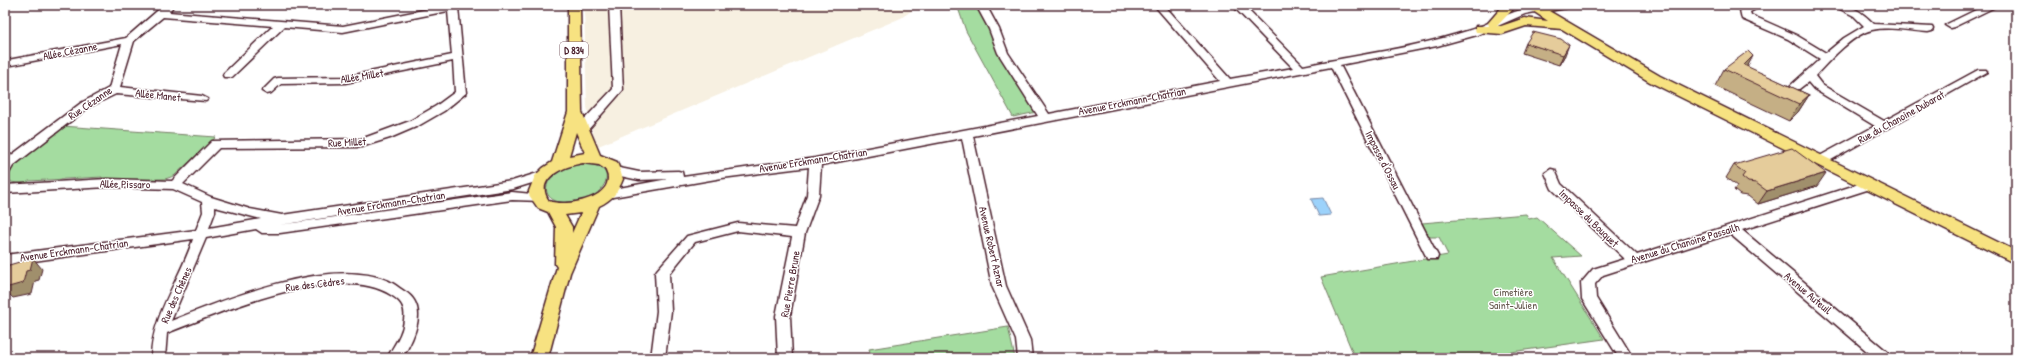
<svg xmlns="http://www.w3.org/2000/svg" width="2021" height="363" font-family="'Patrick Hand',sans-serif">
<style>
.built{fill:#f7f0e1}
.green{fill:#a4dca0;stroke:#777e66}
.water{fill:#9cd2fb;stroke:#7b8aa8}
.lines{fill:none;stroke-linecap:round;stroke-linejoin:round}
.minor-casing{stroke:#4a1f2b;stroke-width:3}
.major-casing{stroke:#4a1f2b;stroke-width:3}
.minor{fill:#fff;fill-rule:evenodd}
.major{fill:#f7e281;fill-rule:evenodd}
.wall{fill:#c5af85;stroke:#4a1f2b}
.shaded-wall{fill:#a08f6c;stroke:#4a1f2b}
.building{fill:#e5cc9b;stroke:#4a1f2b}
.labels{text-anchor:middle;stroke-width:3;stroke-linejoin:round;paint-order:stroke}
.shield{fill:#fff;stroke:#80626b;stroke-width:1}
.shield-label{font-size:10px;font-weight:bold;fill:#4a1f2b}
.street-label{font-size:11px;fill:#4a1f2b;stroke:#fff}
.park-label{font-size:11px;fill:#65584e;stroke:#fff}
</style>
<rect width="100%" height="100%" fill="#fff"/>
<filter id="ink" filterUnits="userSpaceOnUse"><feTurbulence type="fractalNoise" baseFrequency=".025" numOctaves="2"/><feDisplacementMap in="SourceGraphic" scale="8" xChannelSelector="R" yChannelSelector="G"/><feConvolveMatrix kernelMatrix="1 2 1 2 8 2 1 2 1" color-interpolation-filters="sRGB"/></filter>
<g filter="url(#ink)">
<path class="built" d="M584,5h336l-19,13 -305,129 -9,-40z"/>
<g class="green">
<path d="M957,5h20l15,29 6,20 39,58 -24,5 -47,-86z"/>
<path d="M62,126l154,11 -42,39 -9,3 -63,1v-3l-73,4 -5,3 -13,-2 -3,-5 5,-12z"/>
<path d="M580,164c51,-1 18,44 -16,39 -23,-3 -22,-21 -5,-32 7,-4 14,-6 21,-7z"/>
<path d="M1526,214l3,5 8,-2 44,39 -28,2 51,81 -136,19h-113l-34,-81 127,-22 -9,-18h-10l-7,-14z"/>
<path d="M1008,327l7,31h-143l-3,-9z"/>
</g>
<path class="water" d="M1323,198l8,17 -12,1 -8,-17z"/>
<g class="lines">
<defs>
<g id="minor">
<path d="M164,5h10l-5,7 174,14 105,-21h9l1,2 8,86 -22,18 -26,15 -28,12 -29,9 -142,1 -36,36 28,13 39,12 32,6 230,-34 32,-10 6,4 -2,3 -35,11 -234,36 233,-33 30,3 2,3 -2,3 -30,-1 -232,33h-18l-6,-4 -50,9 -35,83c54,-22 158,-64 215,-41 6,2 12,7 18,11 26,15 10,48 -2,67h-15c7,-13 16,-24 17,-38 2,-13 -3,-19 -13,-25 -54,-34 -169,17 -224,38l-2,25h-14c1,-44 29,-78 42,-119l-188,26v-10l191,-25 7,-18 -1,-10 -29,-13 -66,-2 -102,6v-8l102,-6 65,2 40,-40 149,-2 49,-18 26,-15 19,-14 -2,-31 -108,22 -64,1 -10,9 -4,1 -5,-3 12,-12 4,-1 67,-1 107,-22 -4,-44 -105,21 -59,-5 -52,50h-8l-1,-2 1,-2 49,-47 -110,-9 -29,24 -14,46 82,9 6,3 -2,2 -90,-7 -27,13 -76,59 -4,7 -4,1v-14l76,-57 28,-15 13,-44 -110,21 -4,-1 -1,-2 1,-2 118,-22zM215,207l46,12 -52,9 6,-16z"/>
<path d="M609,5h10l4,85 -37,42 -4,1 -6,-4 2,-3 35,-37z"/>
<path d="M976,5h10l13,24 9,24 41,61 171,-33 -66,-76h10l66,74 63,-11 -61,-63h11l60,61c55,-11 111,-18 164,-35 24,-7 44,-21 69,-25l5,3 -1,2 -15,3 -48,21 -40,11 -97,19 98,191 -1,3h-10l-1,-3 -95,-189 -358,69 33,150 24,54 2,18h-14l-2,-18 -24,-54 -30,-148 -141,27 -2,30 -14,38 -15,83 2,42h-14l-2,-42 16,-79 -54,-6 -43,11 -26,32 2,37 -6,47h-14l6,-47 -2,-38 2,-3 30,-34 51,-13 57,5 12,-33 2,-28 -87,11 -115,20 -4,-1 -2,-3 2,-3 65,-12 -29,1 -28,-6 -2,-3 2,-3 4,-1 24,5 39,-1 4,1 1,5 132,-19 223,-42 -40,-63 -9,-24z"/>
<path d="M1750,5h14l-14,7 1,3 45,20 30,18 18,-15 20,-12 -10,-10 -22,-11c20,0 28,5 42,19l58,3 1,2 -1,2 -4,1c-18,-1 -38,-6 -56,-2 -19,4 -44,32 -57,46l7,9 62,36 94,-51h8l1,2 -163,92h-8l-2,-3 2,-3 59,-32 -61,-37 -6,-7 -9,7h-8l-1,-2 1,-2 29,-26 -32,-20 -46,-20 -2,-9z"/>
<path d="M1986,5h13l-45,22 -4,1 -5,-3z"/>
<path d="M1551,169l4,1 6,14 76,71 228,-73h8l2,3 -2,3 -131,42 148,124 2,4h-17l-145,-124 -127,41 -8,9 1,14 37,60h-14l-37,-59 -1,-16 12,-14 32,-10 -73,-70 -7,-16z"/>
</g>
<g id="major">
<path d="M568,5h12l2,107 18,43 17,7 6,17c-5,13 -11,21 -24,27l-29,67 -22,85h-18l27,-91 -2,-3 1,-37 -8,-15 -10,-4 -9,-13v-4l6,-15 8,-8 9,-6 16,-50zM576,132l9,21 -16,3zM583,163l16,2 6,4c1,2 3,6 3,9 0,22 -43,29 -59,23 -16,-23 16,-35 34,-38zM581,213l-9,20v-6l-7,-12z"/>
<path d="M1500,5h12l2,3 -17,18h4l24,-8 23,3 -24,-16h44l-2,3 -17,3 111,65 356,175v13l-366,-182 -88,-53 -36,-3 -24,8 -26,-2 -1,-3 1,-3h13l-1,-3 13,-15z"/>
</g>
</defs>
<use href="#minor" class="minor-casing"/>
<use href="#major" class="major-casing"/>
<use href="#minor" class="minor"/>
<use href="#major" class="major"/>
</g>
<g class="wall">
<path d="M1526,43l39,12 -6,10 -37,-12z"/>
<path d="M1747,67l62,28 -11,17 -9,9 -74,-35 9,-17z"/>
<path d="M1734,165l83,21 -59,18 -10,-8 -8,-1 -6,-5 3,-4 -11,-8z"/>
</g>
<g class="shaded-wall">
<path d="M1569,45l-4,10 -6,10 4,-10z"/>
<path d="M1753,56l-9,17v-8z"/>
<path d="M1809,95l-11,17 -9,9 10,-17z"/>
<path d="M1826,173l-9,13 -59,18 9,-13z"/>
<path d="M33,258l9,11 -3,11 -4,1 -3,13 -19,4 -8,-8v-2l21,-17z"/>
</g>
<g class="building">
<path d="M1533,32l28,7 8,6 -6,10 -37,-12z"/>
<path d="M1748,51l5,5 -9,9 65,30 -10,9 -75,-35z"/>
<path d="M1792,148l34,25 -59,18 -11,-8 -8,-1 -6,-5 3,-4 -11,-8z"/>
<path d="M33,258l-3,12 -4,1 -3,12 -18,5v-7l4,-16z"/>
</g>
</g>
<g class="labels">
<rect class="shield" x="560" y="42" width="28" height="16" rx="3"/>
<g class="shield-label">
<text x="574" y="54">D 834</text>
</g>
<g class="street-label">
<text transform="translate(70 51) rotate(-11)" y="4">Allée Cézanne</text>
<text transform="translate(362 76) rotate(-9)" y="4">Allée Millet</text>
<text transform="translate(158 95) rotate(6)" y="4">Allée Manet</text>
<text transform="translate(1132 101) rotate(-11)" y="4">Avenue Erckmann-Chatrian</text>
<text transform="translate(90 103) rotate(-34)" y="4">Rue Cézanne</text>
<text transform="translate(1901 117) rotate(-29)" y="4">Rue du Chanoine Dubarat</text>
<text transform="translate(347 142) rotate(-3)" y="4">Rue Millet</text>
<text transform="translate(813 160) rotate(-9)" y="4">Avenue Erckmann-Chatrian</text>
<text transform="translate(1383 160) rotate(63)" y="4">Impasse d'Ossau</text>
<text transform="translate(125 184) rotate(1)" y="4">Allée Pissaro</text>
<text transform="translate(391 203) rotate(-9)" y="4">Avenue Erckmann-Chatrian</text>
<text transform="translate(1589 218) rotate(44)" y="4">Impasse du Bouquet</text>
<text transform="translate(1685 243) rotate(-17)" y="4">Avenue du Chanoine Passailh</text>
<text transform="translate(992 247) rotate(77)" y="4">Avenue Robert Aznar</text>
<text transform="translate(74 250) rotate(-8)" y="4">Avenue Erckmann-Chatrian</text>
<text transform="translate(315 284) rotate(-7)" y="4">Rue des Cèdres</text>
<text transform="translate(790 284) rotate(-80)" y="4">Rue Pierre Brune</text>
<text transform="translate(1808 293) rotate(40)" y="4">Avenue Auteuil</text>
<text transform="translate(176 295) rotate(-66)" y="4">Rue des Chênes</text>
</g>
<g class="park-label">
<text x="1513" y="296">Cimetière<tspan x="1513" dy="13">Saint-Julien</tspan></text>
</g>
</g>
<rect width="2021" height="363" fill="none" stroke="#fff" stroke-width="20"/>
<rect x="10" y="10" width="2001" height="343" fill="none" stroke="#4a1f2b" stroke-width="1.5" filter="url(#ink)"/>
</svg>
